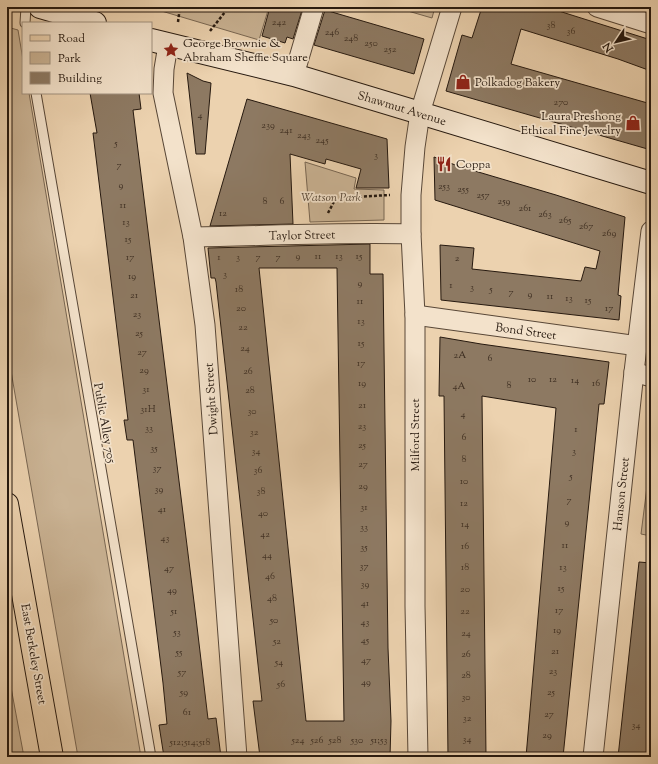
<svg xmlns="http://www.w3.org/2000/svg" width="658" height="764" font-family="'Sorts Mill Goudy',serif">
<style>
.green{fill:#cab394;stroke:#786652}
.building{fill:#8d7962;stroke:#26190f;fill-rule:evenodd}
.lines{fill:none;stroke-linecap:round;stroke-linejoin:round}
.lane-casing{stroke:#584737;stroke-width:11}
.street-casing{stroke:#584737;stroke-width:21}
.secondary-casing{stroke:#26190f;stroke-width:24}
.primary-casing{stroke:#26190f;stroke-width:24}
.path{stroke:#26190f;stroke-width:2.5;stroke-dasharray:3 2;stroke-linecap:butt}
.lane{stroke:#f3e2cb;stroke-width:9}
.street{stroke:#f3e2cb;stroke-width:19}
.secondary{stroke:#f3e2cb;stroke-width:22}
.primary{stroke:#ecd2af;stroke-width:22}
.labels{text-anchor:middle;stroke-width:3.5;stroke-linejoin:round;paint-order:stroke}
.number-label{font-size:10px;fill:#403124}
.poi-label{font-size:12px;fill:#26190f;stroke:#f3e2cb;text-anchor:start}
.street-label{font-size:12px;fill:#26190f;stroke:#f3e2cb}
.park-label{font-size:12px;font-style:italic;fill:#574737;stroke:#f3e2cb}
</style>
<rect width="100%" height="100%" fill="#ecd2af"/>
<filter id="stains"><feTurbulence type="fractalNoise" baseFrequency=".005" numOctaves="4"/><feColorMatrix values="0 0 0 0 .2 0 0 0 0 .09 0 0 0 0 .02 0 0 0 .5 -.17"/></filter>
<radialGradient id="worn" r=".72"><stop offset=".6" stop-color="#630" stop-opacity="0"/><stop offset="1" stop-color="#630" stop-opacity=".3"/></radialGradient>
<g class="green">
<path d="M148,7h121l-10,33z"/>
<path d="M394,7h41l-3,11z"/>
<path d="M7,27l11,3 5,30v33h6l112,664h-63l-71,-409z"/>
<path d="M305,162l51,16 -2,11 30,1v30l-74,2z"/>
<path d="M651,455v81l-10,-2z"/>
<path d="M7,666l17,91h-17z"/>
</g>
<g class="building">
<path d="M270,7h33l-10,32 -6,-2 -2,6 -23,-7z"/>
<path d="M482,7h64l105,33v31l-33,-12 -97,-30 -10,35 140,40v46l-205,-59 16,-56 10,3z"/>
<path d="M325,10l99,29 -10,35 -100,-29z"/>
<path d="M187,73l16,8 8,2 -6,71h-9z"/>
<path d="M90,93h49l2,16 -8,1 63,508 12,101 8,-1 5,39h-57l-5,-32 8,-1 -4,-41 -30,-243h-6l-3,-20h4l-35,-287h4z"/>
<path d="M247,99l140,40 2,49h-33l5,-19 -35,-10 -1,5 -35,-10 3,70 -83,2z"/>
<path d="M434,157l24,9 98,29 69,22 -7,78 3,1 -2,24 -178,-20 -1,-55 34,3 -2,21 109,12 4,-14 11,2 4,-18 -10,-3 -155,-48z"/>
<path d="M370,244v30h13l5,374 3,73 -1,36h-130l-7,-56h9l-46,-419 -1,-4h-4l-3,-30zM259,268h78l7,453h-38z"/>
<path d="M440,337l41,7 128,18 -5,42h-5l-36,353h-37l30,-349 -74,-12 4,361h-38l-4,-361h-5z"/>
<path d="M639,562l12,1v194h-33z"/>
</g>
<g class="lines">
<defs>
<g id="lane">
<path d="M25,23l1,-16"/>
<path d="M36,93l115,664"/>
</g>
<g id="street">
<path d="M597,7l54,17"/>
<path d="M168,45l-4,24 -1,24 30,144 12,88 32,432"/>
<path d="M294,75l20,-68"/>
<path d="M193,237c72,-1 146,-5 218,-3"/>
<path d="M415,315l223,31"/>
<path d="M634,372l17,5"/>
<path d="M418,757l-3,-151v-291l-4,-81v-39l4,-48 5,-34 32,-106"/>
<path d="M593,757l41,-385 17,-141"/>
</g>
<g id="secondary">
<path d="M40,7l55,16"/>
<path d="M151,40l143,35 126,38 231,70"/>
</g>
<path id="primary" d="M7,504l45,253"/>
</defs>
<use href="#lane" class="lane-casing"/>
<use href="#street" class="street-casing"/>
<use href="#secondary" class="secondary-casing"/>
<use href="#primary" class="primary-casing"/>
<g class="path">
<path d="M178,22l2,-15"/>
<path d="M210,31l19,-24"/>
<path d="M328,213l8,-15 54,-3"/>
</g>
<use href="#lane" class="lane"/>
<use href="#street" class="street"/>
<use href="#secondary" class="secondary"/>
<use href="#primary" class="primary"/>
</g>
<defs>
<symbol id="sight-bare" viewBox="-9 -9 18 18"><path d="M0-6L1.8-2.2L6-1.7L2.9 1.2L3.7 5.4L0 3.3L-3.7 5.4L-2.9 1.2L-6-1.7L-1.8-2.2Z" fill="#8f2418" stroke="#f3e2cb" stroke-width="2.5" paint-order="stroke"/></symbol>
<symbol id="shop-bare" viewBox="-9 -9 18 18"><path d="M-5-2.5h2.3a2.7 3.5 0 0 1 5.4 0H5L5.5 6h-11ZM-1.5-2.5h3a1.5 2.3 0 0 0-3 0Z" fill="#8f2418" stroke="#f3e2cb" stroke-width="2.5" paint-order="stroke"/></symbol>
<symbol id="restaurant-bare" viewBox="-9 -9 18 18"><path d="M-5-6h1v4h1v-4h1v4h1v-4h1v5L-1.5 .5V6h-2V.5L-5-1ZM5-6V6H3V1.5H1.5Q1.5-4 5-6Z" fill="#8f2418" stroke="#f3e2cb" stroke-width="2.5" paint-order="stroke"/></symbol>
</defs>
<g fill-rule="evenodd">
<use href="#sight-bare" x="160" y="39" width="22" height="22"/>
<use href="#shop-bare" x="452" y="71" width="22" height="22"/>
<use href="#shop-bare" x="622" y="112" width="22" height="22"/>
<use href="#restaurant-bare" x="433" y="153" width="22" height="22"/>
</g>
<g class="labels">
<g class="number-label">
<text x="279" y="25">242</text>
<text x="551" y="28">38</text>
<text x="571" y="34">36</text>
<text x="332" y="35">246</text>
<text x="351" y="41">248</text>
<text x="371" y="46">250</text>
<text x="390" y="52">252</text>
<text x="561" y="105">270</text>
<text x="200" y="118">4</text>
<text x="268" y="128">239</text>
<text x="286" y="133">241</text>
<text x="304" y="138">243</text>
<text x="322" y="143">245</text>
<text x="116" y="146">5</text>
<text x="376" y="158">3</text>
<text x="119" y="168">7</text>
<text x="121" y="188">9</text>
<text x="444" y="189">253</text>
<text x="463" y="192">255</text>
<text x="483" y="198">257</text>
<text x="265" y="204">8</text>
<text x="282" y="204">6</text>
<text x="504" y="204">259</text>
<text x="123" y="208">11</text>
<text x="525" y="211">261</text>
<text x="223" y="216">12</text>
<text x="545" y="217">263</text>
<text x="565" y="223">265</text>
<text x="126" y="225">13</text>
<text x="586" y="229">267</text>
<text x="609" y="236">269</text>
<text x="128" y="242">15</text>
<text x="298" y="259">9</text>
<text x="318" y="259">11</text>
<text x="339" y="259">13</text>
<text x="359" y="259">15</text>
<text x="130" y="260">17</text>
<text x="219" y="260">1</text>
<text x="238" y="260">3</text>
<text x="258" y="260">7</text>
<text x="278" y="260">7</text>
<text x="457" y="261">2</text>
<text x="225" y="277">3</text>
<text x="132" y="279">19</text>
<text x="360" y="286">9</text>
<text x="451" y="288">1</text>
<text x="472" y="290">3</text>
<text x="239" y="292">18</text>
<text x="491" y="292">5</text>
<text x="511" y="295">7</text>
<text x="530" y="297">9</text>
<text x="134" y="298">21</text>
<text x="550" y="299">11</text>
<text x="569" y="301">13</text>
<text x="588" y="303">15</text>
<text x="360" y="304">11</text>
<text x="241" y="311">20</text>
<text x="609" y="311">17</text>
<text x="137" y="317">23</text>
<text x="361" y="324">13</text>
<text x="243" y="330">22</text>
<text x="139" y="336">25</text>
<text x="361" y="346">15</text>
<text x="245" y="351">24</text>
<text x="142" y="355">27</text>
<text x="460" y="358">2A</text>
<text x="490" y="361">6</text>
<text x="361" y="366">17</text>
<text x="144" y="373">29</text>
<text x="248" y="374">26</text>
<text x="532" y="382">10</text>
<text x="553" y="382">12</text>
<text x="575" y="383">14</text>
<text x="362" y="386">19</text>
<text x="596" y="386">16</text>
<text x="509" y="388">8</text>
<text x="459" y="389">4A</text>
<text x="146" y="392">31</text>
<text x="250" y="393">28</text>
<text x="362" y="408">21</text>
<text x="148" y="412">31H</text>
<text x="252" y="414">30</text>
<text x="463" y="417">4</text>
<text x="362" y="429">23</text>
<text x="149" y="431">33</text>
<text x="576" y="432">1</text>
<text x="254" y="435">32</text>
<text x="464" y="440">6</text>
<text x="362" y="448">25</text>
<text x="154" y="451">35</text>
<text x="256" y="454">34</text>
<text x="574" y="454">3</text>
<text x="464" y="462">8</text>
<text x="363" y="467">27</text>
<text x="157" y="471">37</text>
<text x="258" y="473">36</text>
<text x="571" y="479">5</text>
<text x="464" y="484">10</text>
<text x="363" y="489">29</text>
<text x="159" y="492">39</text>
<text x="261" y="494">38</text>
<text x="569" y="503">7</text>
<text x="464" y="506">12</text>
<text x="364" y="510">31</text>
<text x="162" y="512">41</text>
<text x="263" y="516">40</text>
<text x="567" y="525">9</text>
<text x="465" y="527">14</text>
<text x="364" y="530">33</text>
<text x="265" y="537">42</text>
<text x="165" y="541">43</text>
<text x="565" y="548">11</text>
<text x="465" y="549">16</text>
<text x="364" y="550">35</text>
<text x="267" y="558">44</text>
<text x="364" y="569">37</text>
<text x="465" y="570">18</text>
<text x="563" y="570">13</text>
<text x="169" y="571">47</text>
<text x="270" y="579">46</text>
<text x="365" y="587">39</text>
<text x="561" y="591">15</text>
<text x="465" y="592">20</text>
<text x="172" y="593">49</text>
<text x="272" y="601">48</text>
<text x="365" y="606">41</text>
<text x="559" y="613">17</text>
<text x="174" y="614">51</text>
<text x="465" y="614">22</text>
<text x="274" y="623">50</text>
<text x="365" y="625">43</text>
<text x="557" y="633">19</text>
<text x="177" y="635">53</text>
<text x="466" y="636">24</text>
<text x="365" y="643">45</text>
<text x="277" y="644">52</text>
<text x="555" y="654">21</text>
<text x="179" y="655">55</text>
<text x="466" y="657">26</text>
<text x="366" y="663">47</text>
<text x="279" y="665">54</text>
<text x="553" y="674">23</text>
<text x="182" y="675">57</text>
<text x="466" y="678">28</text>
<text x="366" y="685">49</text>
<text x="281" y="687">56</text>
<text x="184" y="695">59</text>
<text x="551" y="695">25</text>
<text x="466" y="700">30</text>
<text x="187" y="715">61</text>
<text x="549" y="717">27</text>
<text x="467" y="721">32</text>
<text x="636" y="728">34</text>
<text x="547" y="738">29</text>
<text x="467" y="742">34</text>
<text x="298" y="743">524</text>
<text x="317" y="743">526</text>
<text x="335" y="743">528</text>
<text x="357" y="743">530</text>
<text x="379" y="743">51;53</text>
<text x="190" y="745">512;514;518</text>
</g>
<g class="poi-label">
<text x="183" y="47">George Brownie &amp;<tspan x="183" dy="14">Abraham Sheffie Square</tspan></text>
<text x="475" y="86">Polkadog Bakery</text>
<text x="621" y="120" text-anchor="end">Laura Preshong<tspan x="621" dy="14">Ethical Fine Jewelry</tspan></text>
<text x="456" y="168">Coppa</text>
</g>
<g class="street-label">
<text transform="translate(402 108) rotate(17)" y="4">Shawmut Avenue</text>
<text transform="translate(302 235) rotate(-1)" y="4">Taylor Street</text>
<text transform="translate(526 331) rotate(8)" y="4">Bond Street</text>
<text transform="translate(211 399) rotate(-94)" y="4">Dwight Street</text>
<text transform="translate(105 423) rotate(80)" y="4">Public Alley 705</text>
<text transform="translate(415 435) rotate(-90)" y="4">Milford Street</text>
<text transform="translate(621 494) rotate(-84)" y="4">Hanson Street</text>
<text transform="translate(34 654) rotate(80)" y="4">East Berkeley Street</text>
</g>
<g class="park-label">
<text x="331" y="201">Watson Park</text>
</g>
</g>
<rect width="658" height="764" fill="none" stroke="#ecd2af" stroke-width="24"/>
<rect x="8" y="8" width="642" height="748" fill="none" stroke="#26190f" stroke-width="2"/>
<rect x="12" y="12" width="634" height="740" fill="none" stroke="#26190f"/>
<rect x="22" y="22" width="130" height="72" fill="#f3e2cb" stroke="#a19280"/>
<rect x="30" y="35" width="20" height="6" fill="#ecd2af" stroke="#a19280"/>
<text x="58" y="42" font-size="12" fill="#26190f">Road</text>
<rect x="30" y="52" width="20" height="12" fill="#cab394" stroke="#a19280"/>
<text x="58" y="62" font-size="12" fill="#26190f">Park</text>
<rect x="30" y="72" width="20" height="12" fill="#8d7962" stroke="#a19280"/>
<text x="58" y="82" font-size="12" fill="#26190f">Building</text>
<g transform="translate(616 42) rotate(235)" stroke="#f3e2cb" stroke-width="3" paint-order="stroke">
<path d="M0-3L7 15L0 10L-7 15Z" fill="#26190f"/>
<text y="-6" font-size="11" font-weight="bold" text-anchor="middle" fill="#26190f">N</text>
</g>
<rect width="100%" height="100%" filter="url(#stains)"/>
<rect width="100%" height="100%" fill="url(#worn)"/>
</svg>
